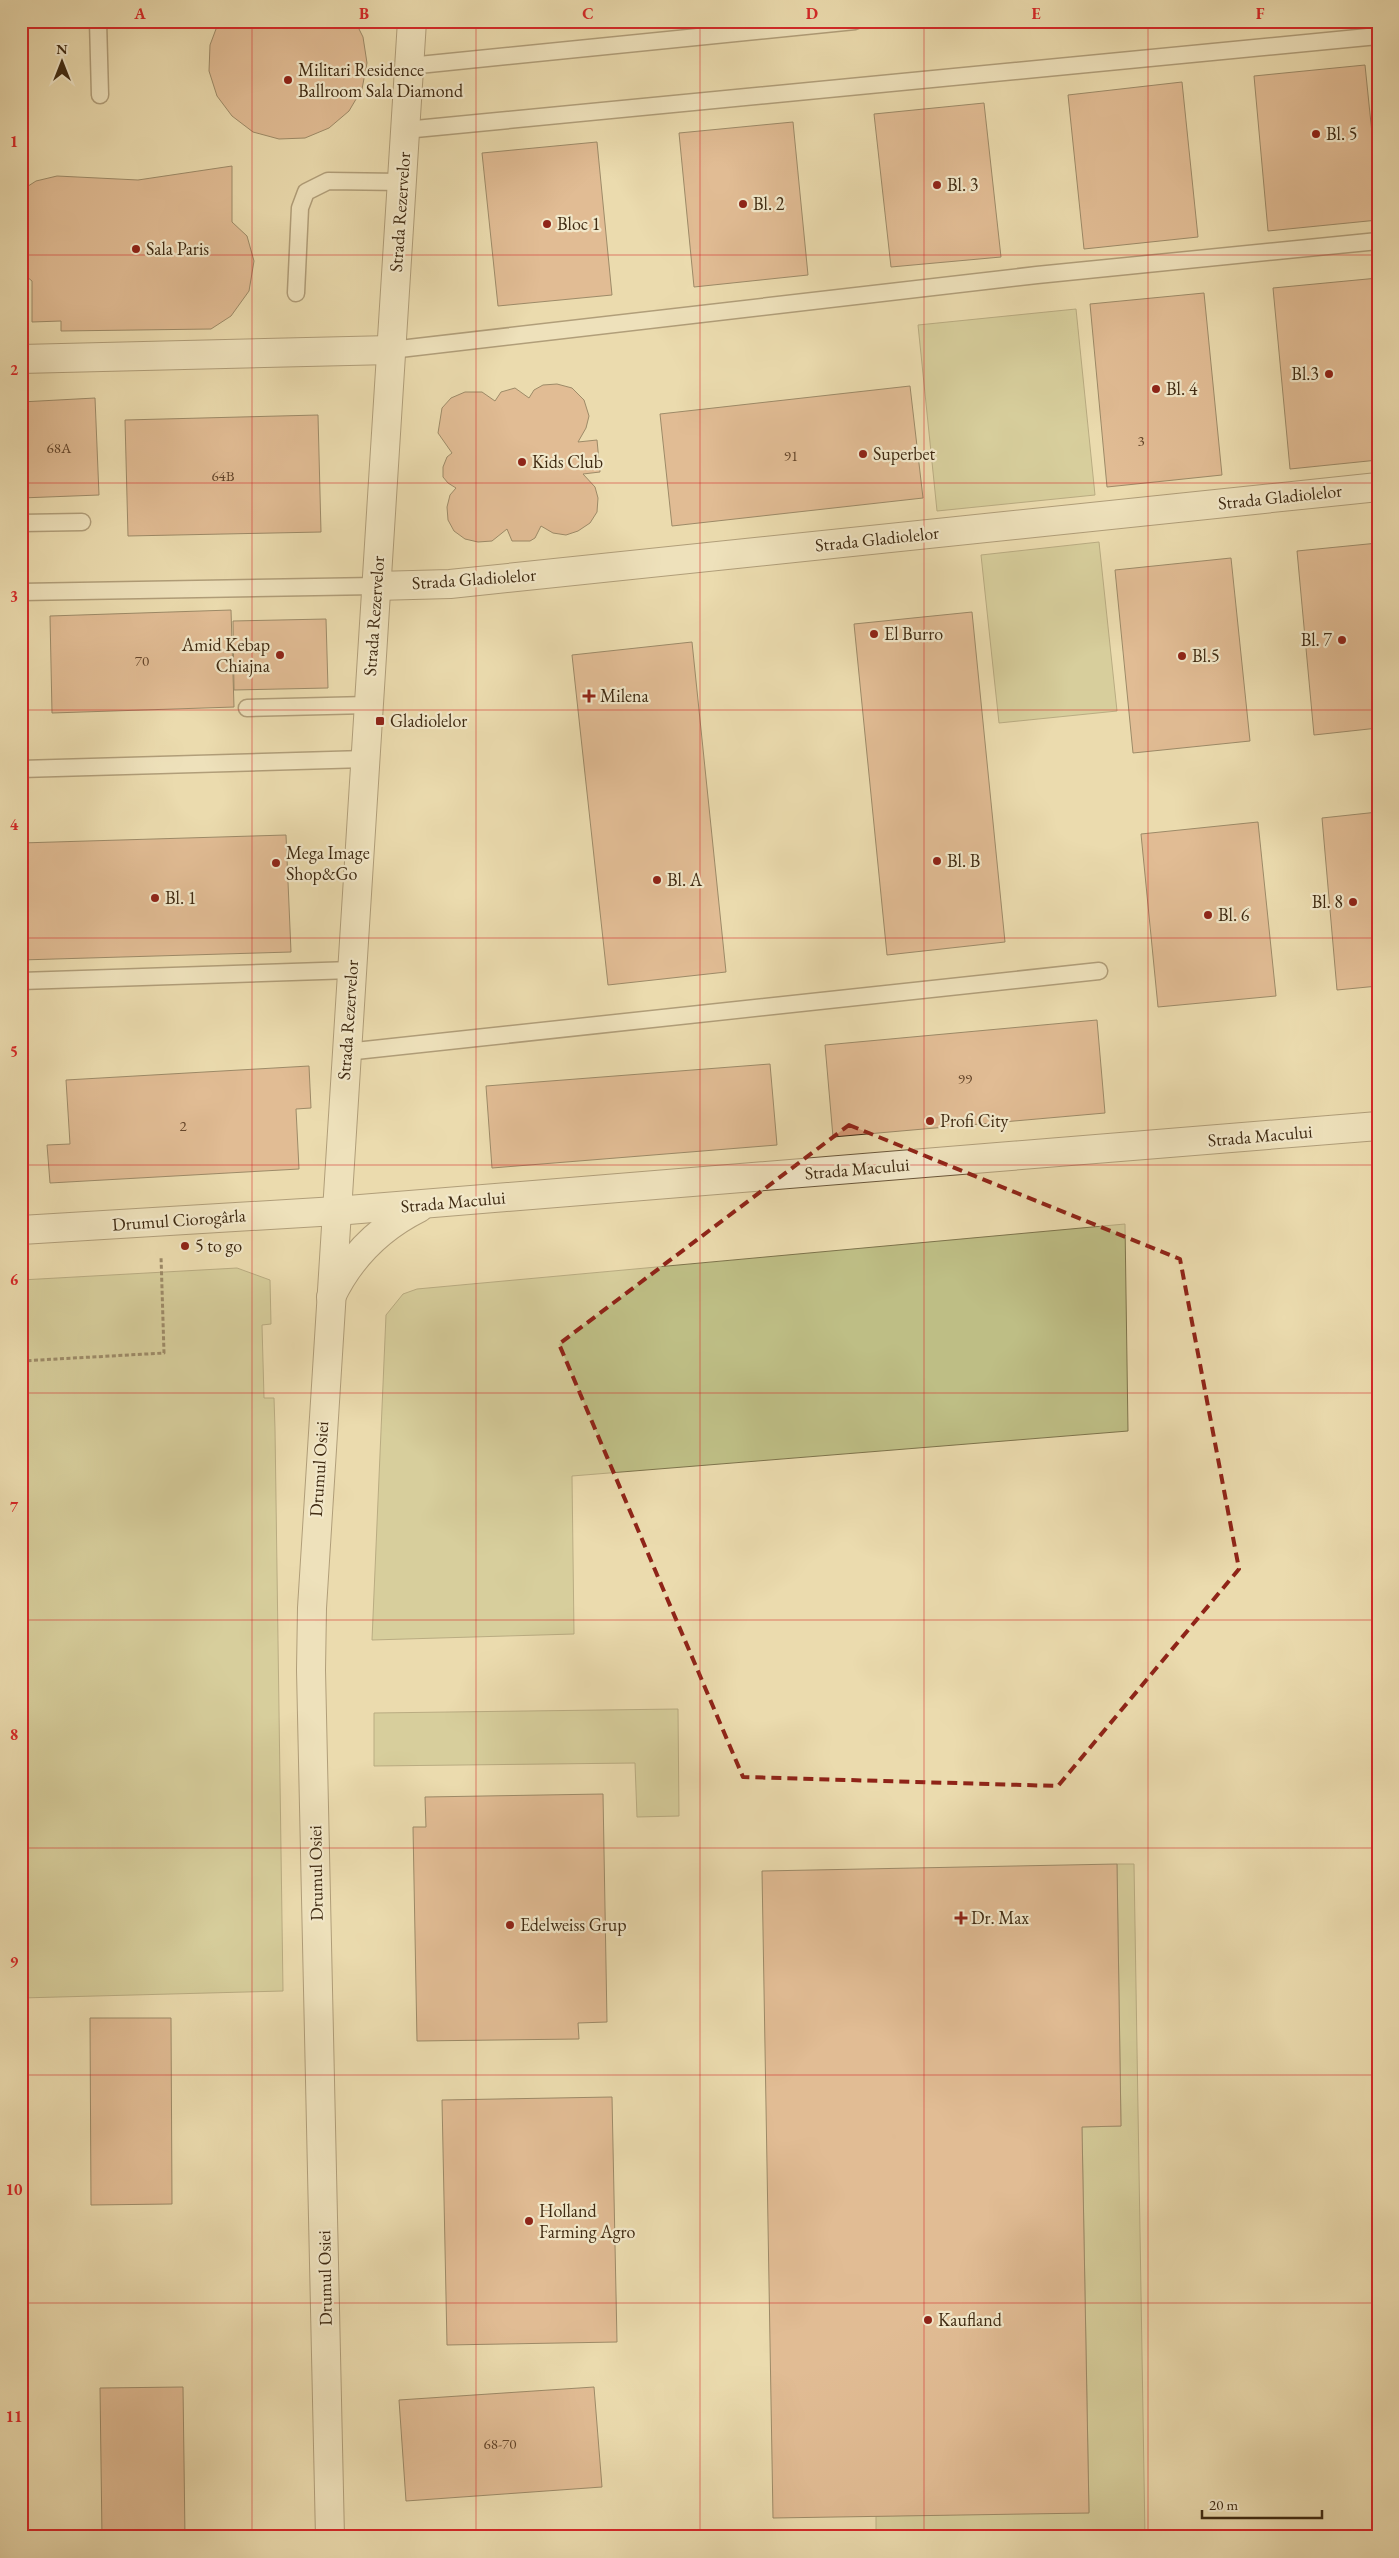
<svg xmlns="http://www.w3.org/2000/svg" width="1399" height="2558" font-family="'EB Garamond',serif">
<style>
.green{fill:#bebe85;stroke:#7e744c}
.building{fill:#d49773;stroke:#3f2a12}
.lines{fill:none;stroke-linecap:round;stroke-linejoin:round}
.service-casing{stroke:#6a5639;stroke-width:19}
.minor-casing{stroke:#6a5639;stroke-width:30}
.tertiary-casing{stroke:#6a5639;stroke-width:30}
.path{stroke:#3f2a12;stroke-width:3;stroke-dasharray:4 2.5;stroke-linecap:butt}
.service{stroke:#f2e8ca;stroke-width:16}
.minor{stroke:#f2e8ca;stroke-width:28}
.tertiary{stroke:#f2e8ca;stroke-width:28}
.marked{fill:none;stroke:#8f2418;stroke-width:4;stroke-dasharray:10 6;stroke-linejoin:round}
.grid{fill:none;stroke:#d62828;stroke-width:1;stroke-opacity:0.55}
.poi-dot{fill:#8f2418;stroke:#f2e8ca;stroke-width:2}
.labels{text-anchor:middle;stroke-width:4.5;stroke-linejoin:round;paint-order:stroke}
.number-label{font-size:15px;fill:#64452a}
.poi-label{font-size:18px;fill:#3f2a12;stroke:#f2e8ca;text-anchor:start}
.street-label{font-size:18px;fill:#3f2a12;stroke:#f2e8ca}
.neatline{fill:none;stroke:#d62828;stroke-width:2}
.grid-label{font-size:16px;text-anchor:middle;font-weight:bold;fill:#d62828}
</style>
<rect width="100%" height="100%" fill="#ebdbae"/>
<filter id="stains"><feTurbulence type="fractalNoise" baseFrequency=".004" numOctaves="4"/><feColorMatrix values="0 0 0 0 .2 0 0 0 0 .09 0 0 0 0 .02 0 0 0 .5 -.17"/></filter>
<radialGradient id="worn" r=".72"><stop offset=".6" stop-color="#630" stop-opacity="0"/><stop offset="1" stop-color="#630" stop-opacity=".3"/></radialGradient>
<g class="green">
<path d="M1076,309l19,186 -158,16 -19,-186z"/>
<path d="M1099,542l18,169 -118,12 -18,-168z"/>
<path d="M1125,1224l3,207 -556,45 2,158 -202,6 14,-325 17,-21 14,-5z"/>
<path d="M237,1268l33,12 1,44 -9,1 2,73h10l1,31 8,562 -262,7v-718z"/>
<path d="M678,1709l1,107 -42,1 -2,-54 -261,3v-53z"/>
<path d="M1117,1864h17l11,673h-269v-21l213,-4 -7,-385 39,-1z"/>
</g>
<g class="building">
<path d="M219,21h136l8,16 4,26 -5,26 -13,22 -20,17 -24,10 -26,1 -26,-7 -21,-16 -15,-20 -8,-25 1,-26z"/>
<path d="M1365,65l13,127v28l-110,11 -14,-155z"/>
<path d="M1182,82l16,155 -114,12 -16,-154z"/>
<path d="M984,103l17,154 -110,10 -17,-153z"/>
<path d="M793,122l15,153 -114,12 -15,-154z"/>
<path d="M597,142l15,153 -114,11 -16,-153z"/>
<path d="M232,166v56l15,14 7,25 -5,30 -18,25 -20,13 -150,2v-10l-29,1v-41l-11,-9 1,-82 14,-9 21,-5 81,4z"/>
<path d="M1378,278v182l-88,9 -17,-181z"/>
<path d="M1204,293l18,182 -115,12 -17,-183z"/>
<path d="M557,384l15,4 12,12 5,16 -3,12 -8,14 19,-2 3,32 -17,2 12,13 3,11 -1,14 -7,11 -12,8 -12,4 -13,-2 -12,-7 -6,12 -5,3h-18l-5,-12 -15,12 -14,1 -13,-3 -11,-8 -6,-11 -1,-13 3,-12 6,-7 -8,-5 -5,-6v-10l4,-10 5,-4 -14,-20 4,-25 9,-10 14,-6h17l13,9 6,-9 14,-4 14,10 5,-8 9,-5z"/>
<path d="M910,386l13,112 -251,28 -12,-112z"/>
<path d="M95,398l4,97 -78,3v-96z"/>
<path d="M318,415l3,117 -193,4 -3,-116z"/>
<path d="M1378,543v185l-64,7 -17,-184z"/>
<path d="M1231,558l19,183 -117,12 -18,-183z"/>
<path d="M231,610l3,97 -182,6 -2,-97z"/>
<path d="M972,612l33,330 -118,13 -33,-331z"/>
<path d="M326,619l2,69 -94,2 -1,-69z"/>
<path d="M692,642l34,330 -118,13 -36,-330z"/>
<path d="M1378,812v174l-41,4 -15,-172z"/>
<path d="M1258,822l18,174 -118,11 -17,-173z"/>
<path d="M286,835l5,117 -270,8v-117z"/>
<path d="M1097,1020l8,93 -272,24 -8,-92z"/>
<path d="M770,1064l7,81 -285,23 -6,-82z"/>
<path d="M309,1066l2,42 -15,1 3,60 -249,14 -3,-38 23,-1 -4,-64z"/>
<path d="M603,1794l4,228 -29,1 1,16 -162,2 -4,-214h13l-1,-30z"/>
<path d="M1117,1864l4,262 -39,1 7,386 -316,5 -11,-647z"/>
<path d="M90,2018h81l1,186 -81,1z"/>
<path d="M612,2097l5,245 -170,3 -5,-245z"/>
<path d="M183,2387l2,150h-83l-2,-149z"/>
<path d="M594,2387l8,100 -196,14 -7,-101z"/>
</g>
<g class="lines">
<defs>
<g id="service">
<path d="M98,21l2,74"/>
<path d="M409,66l446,-45"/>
<path d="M405,130l973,-94"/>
<path d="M296,293l4,-85 6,-16 22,-11 74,1"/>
<path d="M391,350l646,-75 341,-34"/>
<path d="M21,523l61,-1"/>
<path d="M21,592l355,-6"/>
<path d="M247,708l121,-3"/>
<path d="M21,769l344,-10"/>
<path d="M21,981l331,-11"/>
<path d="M346,1052l753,-81"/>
</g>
<g id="minor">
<path d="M21,359l370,-9"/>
<path d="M376,586l74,-2 928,-97"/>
<path d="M336,1211l1042,-85"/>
<path d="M331,1297c19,-40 48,-69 88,-89"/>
</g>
<g id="tertiary">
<path d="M21,1230l315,-19"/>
<path d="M330,2537l-19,-867 1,-62 100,-1587"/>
</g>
</defs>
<use href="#service" class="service-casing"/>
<use href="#minor" class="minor-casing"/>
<use href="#tertiary" class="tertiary-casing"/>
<path class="path" d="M21,1361l143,-8 -3,-97"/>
<use href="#service" class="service"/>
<use href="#minor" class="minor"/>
<use href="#tertiary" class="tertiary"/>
</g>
<path d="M0 0H1399V2558H0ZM849,1125l331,134 59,310 -181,217 -315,-9 -184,-433z" fill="#ebdbae" fill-opacity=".55" fill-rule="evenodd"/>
<path class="marked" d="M849,1125l331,134 59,310 -181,217 -315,-9 -184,-433z"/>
<path class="grid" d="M252,21v2516M476,21v2516M700,21v2516M924,21v2516M1148,21v2516M21,255h1357M21,483h1357M21,710h1357M21,938h1357M21,1165h1357M21,1393h1357M21,1620h1357M21,1848h1357M21,2075h1357M21,2303h1357"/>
<g class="poi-dot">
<circle cx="288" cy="80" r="5"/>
<circle cx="1316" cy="134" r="5"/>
<circle cx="937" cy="185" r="5"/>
<circle cx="743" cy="204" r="5"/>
<circle cx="547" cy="224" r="5"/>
<circle cx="136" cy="249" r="5"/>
<circle cx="1329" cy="374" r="5"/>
<circle cx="1156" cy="389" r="5"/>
<circle cx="863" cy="454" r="5"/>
<circle cx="522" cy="462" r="5"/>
<circle cx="874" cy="634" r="5"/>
<circle cx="1342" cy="640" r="5"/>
<circle cx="280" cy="655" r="5"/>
<circle cx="1182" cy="656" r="5"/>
<path d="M586.5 688.5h5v5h5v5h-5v5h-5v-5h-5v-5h5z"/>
<rect x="375" y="716" width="10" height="10" rx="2.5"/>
<circle cx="937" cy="861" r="5"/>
<circle cx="276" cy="863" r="5"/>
<circle cx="657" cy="880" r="5"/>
<circle cx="155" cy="898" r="5"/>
<circle cx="1353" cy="902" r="5"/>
<circle cx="1208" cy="915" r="5"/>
<circle cx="930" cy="1121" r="5"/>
<circle cx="185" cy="1246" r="5"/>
<path d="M958.5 1910.5h5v5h5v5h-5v5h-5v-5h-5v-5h5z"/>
<circle cx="510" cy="1925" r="5"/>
<circle cx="529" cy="2221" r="5"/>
<circle cx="928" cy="2320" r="5"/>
</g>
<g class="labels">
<g class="number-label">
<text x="1141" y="446">3</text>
<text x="59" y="453">68A</text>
<text x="791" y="461">91</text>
<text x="223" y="481">64B</text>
<text x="142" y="666">70</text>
<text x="965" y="1084">99</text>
<text x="183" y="1131">2</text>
<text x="500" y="2449">68-70</text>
</g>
<g class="poi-label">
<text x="298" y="76">Militari Residence<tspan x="298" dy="21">Ballroom Sala Diamond</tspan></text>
<text x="1326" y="140">Bl. 5</text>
<text x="947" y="191">Bl. 3</text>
<text x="753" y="210">Bl. 2</text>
<text x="557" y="230">Bloc 1</text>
<text x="146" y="255">Sala Paris</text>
<text x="1319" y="380" text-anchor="end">Bl.3</text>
<text x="1166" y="395">Bl. 4</text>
<text x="873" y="460">Superbet</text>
<text x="532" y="468">Kids Club</text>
<text x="884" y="640">El Burro</text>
<text x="1332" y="646" text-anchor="end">Bl. 7</text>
<text x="270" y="651" text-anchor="end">Amid Kebap<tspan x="270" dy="21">Chiajna</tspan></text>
<text x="1192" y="662">Bl.5</text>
<text x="600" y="702">Milena</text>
<text x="390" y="727">Gladiolelor</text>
<text x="286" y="859">Mega Image<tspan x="286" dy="21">Shop&amp;Go</tspan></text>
<text x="947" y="867">Bl. B</text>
<text x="667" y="886">Bl. A</text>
<text x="165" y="904">Bl. 1</text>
<text x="1343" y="908" text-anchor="end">Bl. 8</text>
<text x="1218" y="921">Bl. 6</text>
<text x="940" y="1127">Profi City</text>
<text x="195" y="1252">5 to go</text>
<text x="971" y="1924">Dr. Max</text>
<text x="520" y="1931">Edelweiss Grup</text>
<text x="539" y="2217">Holland<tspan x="539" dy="21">Farming Agro</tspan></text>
<text x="938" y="2326">Kaufland</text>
</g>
<g class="street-label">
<text transform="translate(400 212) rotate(-86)" y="6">Strada Rezervelor</text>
<text transform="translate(1280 497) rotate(-6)" y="6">Strada Gladiolelor</text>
<text transform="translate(877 539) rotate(-6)" y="6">Strada Gladiolelor</text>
<text transform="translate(474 579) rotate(-4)" y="6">Strada Gladiolelor</text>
<text transform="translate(374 616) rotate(-86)" y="6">Strada Rezervelor</text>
<text transform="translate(348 1020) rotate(-86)" y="6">Strada Rezervelor</text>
<text transform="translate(1260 1136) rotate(-5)" y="6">Strada Macului</text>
<text transform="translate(857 1169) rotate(-5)" y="6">Strada Macului</text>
<text transform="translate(453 1202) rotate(-5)" y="6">Strada Macului</text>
<text transform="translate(179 1220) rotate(-4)" y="6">Drumul Ciorogârla</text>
<text transform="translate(319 1469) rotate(-86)" y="6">Drumul Osiei</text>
<text transform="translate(316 1873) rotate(-91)" y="6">Drumul Osiei</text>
<text transform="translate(325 2278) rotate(-91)" y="6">Drumul Osiei</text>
</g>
</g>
<rect width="1399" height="2558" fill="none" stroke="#ebdbae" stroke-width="55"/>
<g transform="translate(62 62)" stroke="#f2e8ca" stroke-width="4" paint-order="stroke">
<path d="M0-4L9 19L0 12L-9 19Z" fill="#3f2a12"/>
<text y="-8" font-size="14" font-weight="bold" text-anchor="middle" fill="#3f2a12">N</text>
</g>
<path d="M1202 2510v8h120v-8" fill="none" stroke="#3f2a12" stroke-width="2.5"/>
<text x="1209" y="2510" font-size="15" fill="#3f2a12" stroke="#f2e8ca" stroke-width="4" paint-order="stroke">20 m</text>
<rect x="28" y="28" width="1344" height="2502" class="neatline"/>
<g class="grid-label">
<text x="140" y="19">A</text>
<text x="364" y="19">B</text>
<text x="588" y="19">C</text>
<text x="812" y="19">D</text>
<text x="1036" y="19">E</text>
<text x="1260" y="19">F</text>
<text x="14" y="147">1</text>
<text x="14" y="375">2</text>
<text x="14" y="602">3</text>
<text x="14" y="830">4</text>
<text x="14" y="1057">5</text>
<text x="14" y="1285">6</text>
<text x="14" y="1512">7</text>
<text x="14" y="1740">8</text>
<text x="14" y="1967">9</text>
<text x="14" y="2195">10</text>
<text x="14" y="2422">11</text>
</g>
<rect width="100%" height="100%" filter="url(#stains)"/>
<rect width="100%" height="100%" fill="url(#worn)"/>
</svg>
